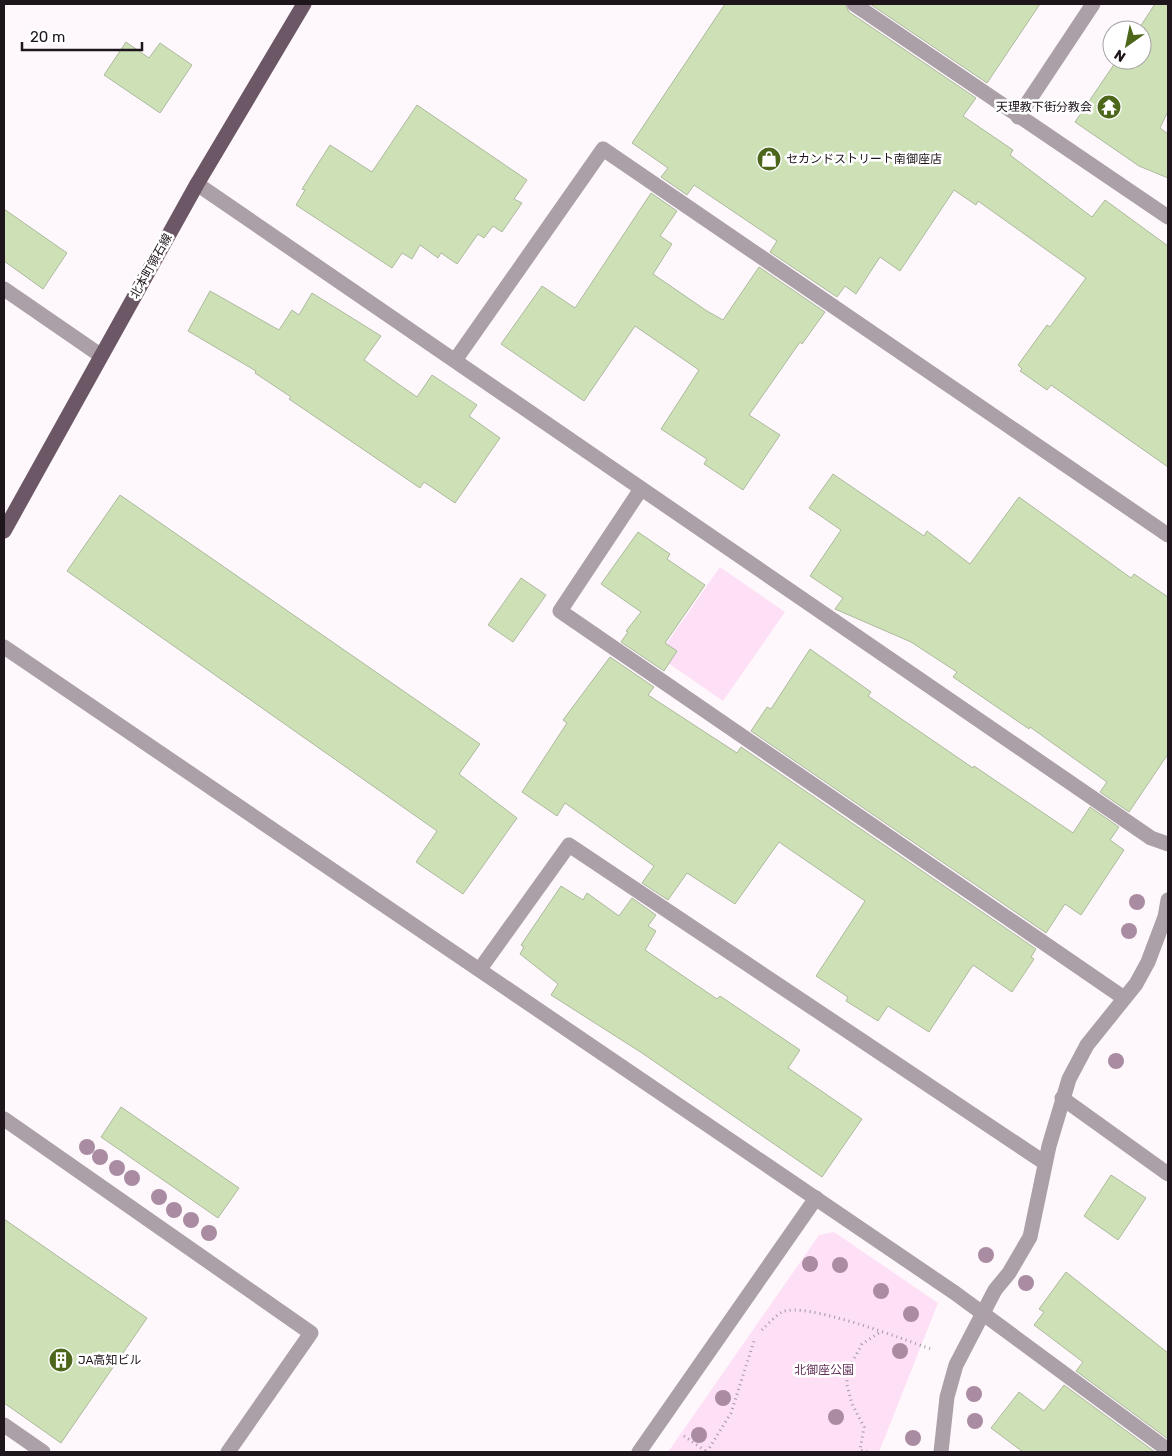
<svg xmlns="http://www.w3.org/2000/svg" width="1172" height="1456" font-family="Rubik,'Noto Sans JP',sans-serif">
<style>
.green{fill:#fde0f5}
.building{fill:#cee1b6;stroke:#adb99e}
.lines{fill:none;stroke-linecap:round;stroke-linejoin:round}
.path{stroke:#a19a9f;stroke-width:3;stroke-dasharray:1 4;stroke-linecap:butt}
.minor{stroke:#aca0a8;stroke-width:15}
.major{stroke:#6b5765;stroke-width:15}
.tree{fill:#a98ba2}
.labels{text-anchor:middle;stroke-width:5;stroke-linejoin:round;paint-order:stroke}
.poi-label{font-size:12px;fill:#1f151c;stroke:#fff;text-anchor:start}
.street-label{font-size:12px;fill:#1f151c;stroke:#fff}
.park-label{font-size:12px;fill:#633158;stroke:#fff}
</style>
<rect width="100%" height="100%" fill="#fef8fc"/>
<g class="green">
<path d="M720,567l65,45 -62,89 -65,-45z"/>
<path d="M834,1232l104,71 -59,149h-211l151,-217z"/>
</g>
<g class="building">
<path d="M725,4h120l4,8 127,86 -13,18 50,34 -3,5 82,62 13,-17 63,46v221l-117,-82 -4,5 -27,-19 2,-2 -4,-4 29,-40 3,2 36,-49 -108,-77 -2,4 -22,-15 -54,81 -20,-14 -24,37 -11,-8 -8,11 -67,-45 7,-11 -83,-56 -7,10 -26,-18 7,-9 -36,-25z"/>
<path d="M870,4h170l-53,79z"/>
<path d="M1155,4h13v107l-8,17 8,6v44l-29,-12 -64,-44 42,-62h25v-30h-4z"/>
<path d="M126,42l23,16 11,-15 32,22 -32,48 -56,-38z"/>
<path d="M417,105l110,75 -13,19 8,4 -20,29 -9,-6 -9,12 -6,-4 -21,30 -16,-11 -3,5 -18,-13 -8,14 -10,-6 -10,15 -96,-63 9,-15 -3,-1 28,-44 42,27z"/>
<path d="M651,193l26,18 -17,25 12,8 -19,30 54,37 16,9 36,-53 66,45 -23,32 -2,-2 -51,73 31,20 -37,55 -39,-26 3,-5 -46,-30 38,-59 -64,-44 -51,75 -83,-57 41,-58 33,22z"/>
<path d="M4,209l63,44 -24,36 -39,-28z"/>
<path d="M210,291l69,39 13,-20 7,5 13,-22 69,43 -17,24 53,37 15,-22 45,30 -8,11 31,22 -45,65 -31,-21 -4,6 -131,-89 2,-2 -36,-24 1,-2 -68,-40z"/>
<path d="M833,474l91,62 3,-5 43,33 49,-67 112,81 3,-4 34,23v157l-39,58 -29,-20 7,-10 -77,-55 -1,2 -76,-52 4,-5 -46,-30 -76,-33 8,-11 -33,-22 31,-46 -32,-22z"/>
<path d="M120,495l360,249 -21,30 58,44 -54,76 -47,-32 21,-31 -370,-260z"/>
<path d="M638,532l32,22 -3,5 38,26 -40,58 12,8 -13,20 -43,-29 7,-10 -2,-1 15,-19 -40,-28z"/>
<path d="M521,578l25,17 -33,47 -25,-17z"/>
<path d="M810,649l61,43 -3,4 105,72 1,-2 99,67 17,-26 29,20 -9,13 14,10 -43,65 -16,-11 -19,29 -295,-202 16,-24 4,2z"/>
<path d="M610,657l44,30 -6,8 89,58 4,-6 295,202 -5,8 3,2 -22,33 -39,-27 -44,67 -41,-26 -10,15 -32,-20 2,-4 -32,-21 49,-75 -86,-59 -44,62 -48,-31 -19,27 -26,-17 12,-17 -89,-63 -8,13 -35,-24 45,-69 -4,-3z"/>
<path d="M561,886l22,14 4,-7 32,23 13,-18 24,17 -8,11 8,5 -11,19 72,49 3,-3 80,54 -12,18 74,51 -40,58 -180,-124 -91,-58 7,-11 -38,-30 4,-7 -3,-2z"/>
<path d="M121,1107l118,81 -21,30 -117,-81z"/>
<path d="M1111,1175l35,23 -28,42 -34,-24z"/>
<path d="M4,1219l143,99 -86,125 -57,-40z"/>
<path d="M1066,1272l102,81v86l-92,-68 7,-9 -49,-37 10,-13 -5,-3z"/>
<path d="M1064,1385l91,67h-132l-32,-24 28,-36 25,19z"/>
</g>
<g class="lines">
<g class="path">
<path d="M762,1330c6,-6 13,-14 20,-18 23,-11 123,28 149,37"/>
<path d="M684,1436l23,16"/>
<path d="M707,1452l24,-39 24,-75"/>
<path d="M867,1452l-7,-2 4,-23 -12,-23 -5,-19v-13l15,-28 20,-13"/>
</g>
<g class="minor">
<path d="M854,4l314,213"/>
<path d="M1018,117l75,-113"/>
<path d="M197,184l954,654 17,6"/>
<path d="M4,289l96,66"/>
<path d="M456,359l147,-210 565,386"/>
<path d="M641,489l-81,122 564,387"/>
<path d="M4,647l951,646 213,157"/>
<path d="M480,969l89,-124 476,318"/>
<path d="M1062,1098l106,76"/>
<path d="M4,1119l307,214 -83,119"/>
<path d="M4,1425l39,27"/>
<path d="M639,1452l177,-254"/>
<path d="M941,1452l6,-55 9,-32 39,-75 14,-17 21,-36 19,-91 20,-67 18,-34 49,-61 12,-22 17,-45 3,-17"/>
</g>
<path class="major" d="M4,531l193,-347 107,-180"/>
</g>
<g class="tree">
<circle cx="1137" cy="902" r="8"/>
<circle cx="1129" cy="931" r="8"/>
<circle cx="1116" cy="1061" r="8"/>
<circle cx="87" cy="1147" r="8"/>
<circle cx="100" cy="1157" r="8"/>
<circle cx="117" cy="1168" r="8"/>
<circle cx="132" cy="1178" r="8"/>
<circle cx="159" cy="1197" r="8"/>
<circle cx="174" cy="1210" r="8"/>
<circle cx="191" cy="1220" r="8"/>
<circle cx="209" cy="1233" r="8"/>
<circle cx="986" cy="1255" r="8"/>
<circle cx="810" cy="1264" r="8"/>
<circle cx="840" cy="1265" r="8"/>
<circle cx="1026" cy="1283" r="8"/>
<circle cx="881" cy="1291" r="8"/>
<circle cx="911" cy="1314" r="8"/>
<circle cx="900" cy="1351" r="8"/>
<circle cx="974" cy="1394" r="8"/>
<circle cx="723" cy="1398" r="8"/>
<circle cx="836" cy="1417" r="8"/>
<circle cx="975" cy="1421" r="8"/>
<circle cx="699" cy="1435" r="8"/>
<circle cx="913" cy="1438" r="8"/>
</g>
<defs>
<symbol id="temple-disc" viewBox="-11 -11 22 22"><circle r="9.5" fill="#4c671a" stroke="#fff"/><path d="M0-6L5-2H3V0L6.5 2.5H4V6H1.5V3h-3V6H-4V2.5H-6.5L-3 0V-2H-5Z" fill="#fff"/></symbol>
<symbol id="shop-disc" viewBox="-11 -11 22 22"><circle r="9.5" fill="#4c671a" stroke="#fff"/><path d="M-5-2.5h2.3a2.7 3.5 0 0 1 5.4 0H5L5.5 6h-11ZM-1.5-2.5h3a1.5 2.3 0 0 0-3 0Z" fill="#fff"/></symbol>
<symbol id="building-disc" viewBox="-11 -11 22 22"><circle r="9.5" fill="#4c671a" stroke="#fff"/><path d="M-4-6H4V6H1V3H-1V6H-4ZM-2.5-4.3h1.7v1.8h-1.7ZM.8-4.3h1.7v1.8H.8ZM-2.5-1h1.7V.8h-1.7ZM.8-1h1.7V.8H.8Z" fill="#fff"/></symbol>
</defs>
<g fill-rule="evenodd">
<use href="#temple-disc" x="1095" y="93" width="28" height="28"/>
<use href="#shop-disc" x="755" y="145" width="28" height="28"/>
<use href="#building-disc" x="47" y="1346" width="28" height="28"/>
</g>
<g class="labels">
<g class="poi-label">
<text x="1092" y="111" text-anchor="end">天理教下街分教会</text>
<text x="786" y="163">セカンドストリート南御座店</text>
<text x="78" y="1364">JA高知ビル</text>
</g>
<g class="street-label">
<text transform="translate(151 266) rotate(-61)" y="4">北本町領石線</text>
</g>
<g class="park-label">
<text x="824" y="1374">北御座公園</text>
</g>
</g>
<rect width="1172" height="1456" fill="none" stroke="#1f151c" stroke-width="10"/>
<g transform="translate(1127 45) rotate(213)"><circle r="24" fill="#ffffff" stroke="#a5a1a4"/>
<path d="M0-4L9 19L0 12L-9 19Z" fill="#4c671a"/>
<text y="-8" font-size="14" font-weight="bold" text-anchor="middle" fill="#1f151c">N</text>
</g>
<path d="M22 42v8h120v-8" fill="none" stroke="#1f151c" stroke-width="2.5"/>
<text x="30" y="42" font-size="15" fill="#1f151c" stroke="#ffffff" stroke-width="4" paint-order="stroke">20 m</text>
</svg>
